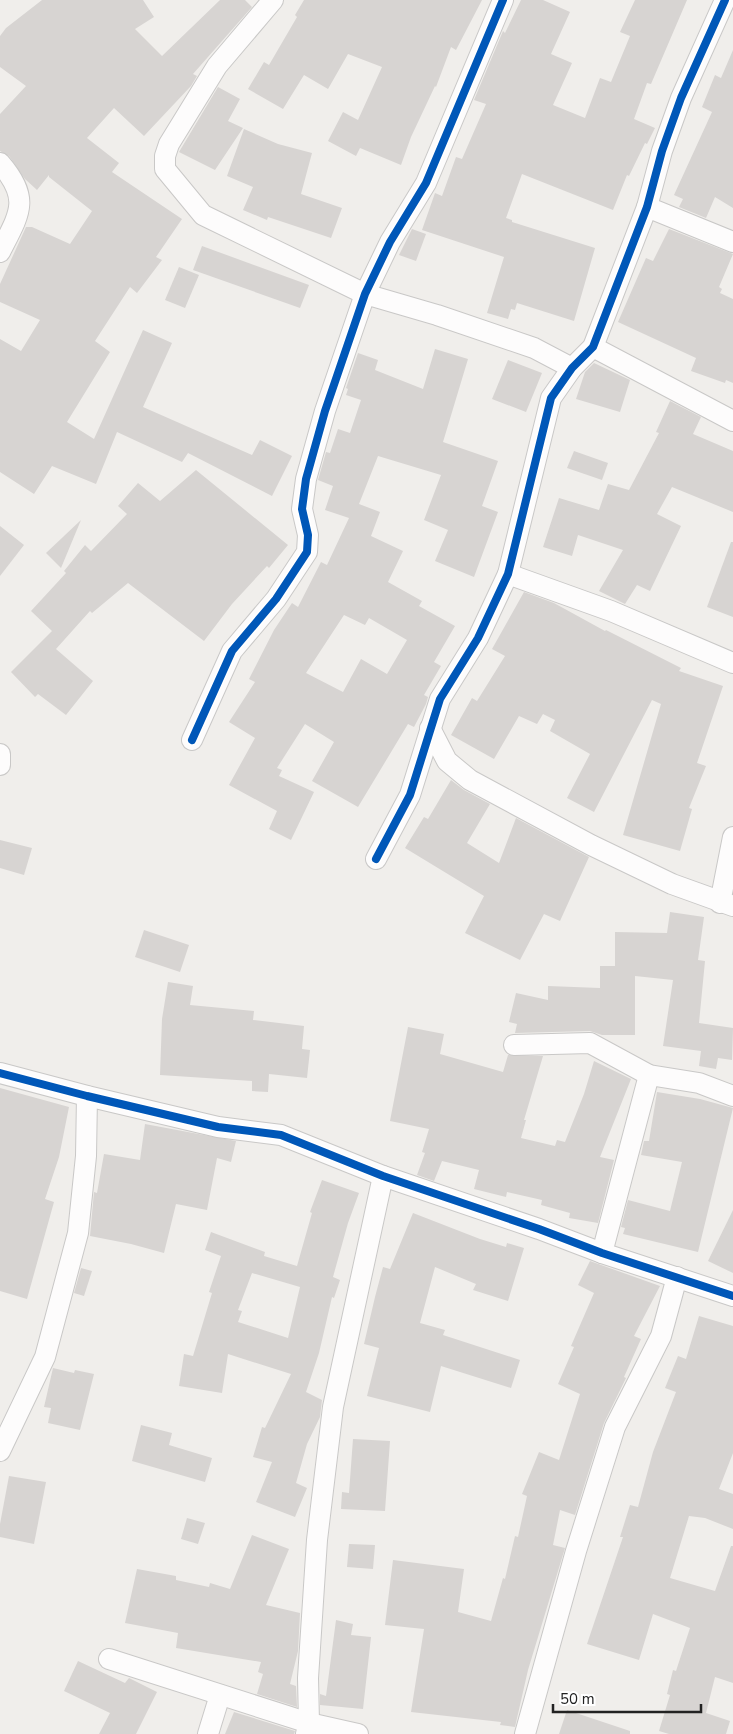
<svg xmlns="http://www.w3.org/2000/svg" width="733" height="1734" font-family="'Nunito Sans',sans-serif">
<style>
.building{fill:#d7d4d2;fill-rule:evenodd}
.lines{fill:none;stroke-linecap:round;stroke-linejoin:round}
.minor-casing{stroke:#c9c8c7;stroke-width:22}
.minor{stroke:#fdfcfc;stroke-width:20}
.cycleway-casing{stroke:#fff;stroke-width:11}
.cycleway{stroke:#0057b8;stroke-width:8}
</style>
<rect width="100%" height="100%" fill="#f0eeeb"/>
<g class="building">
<path d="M42,0h101l11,17 -19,12 27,27 58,-56h25l7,7 -59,67 4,2 -6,10 -47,50 -30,-28 -27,30 32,25 -7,9 70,47 -26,38 6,3 -25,33 -7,-6 -35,54 15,11 -43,70 27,17 49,-109 29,13 -29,64 109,48 8,-15 32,16 -20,40 -84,-43 -6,9 -65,-30 -21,52 -44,-18 -18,28 -34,-22v-133l21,12 19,-31 -40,-18v-18l26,-57h6l38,17 22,-33 -43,-34v-2l-12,15 -12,-11 -16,-23 -9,-5v-37l26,-28 -26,-19v-31l6,-8z"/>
<path d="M304,0h178l-26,50 -5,-3 -15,40 -1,-1 -24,51 -10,28 -41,-17 -4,8 -28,-15 15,-29 15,8 24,-53 -34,-13 -20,35 -24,-14 -21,34 -35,-20 16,-27 5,3 28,-48 -2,-2z"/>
<path d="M521,0h22l27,12 -19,42 21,9 -19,42 32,13 15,-40 11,4 19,-46 -10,-4 15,-32h52l-36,84 -4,-1 -13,36 21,9 -8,16 -2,-1 -16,33 -2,-1 -14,35 -91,-36 -16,44 6,2v2l83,26 -21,73 -57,-18 -2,7 -4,-1 -3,10 -21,-6 17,-56 -82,-27 13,-37 7,3 14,-39 6,2 24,-55 -12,-4 29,-69 2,2z"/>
<path d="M733,50v158l-18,-11 -9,21 -27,-11 4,-8 -9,-4 38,-83 -10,-5 13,-32 6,3z"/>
<path d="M218,87l22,12 -12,22 15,7 -28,42 -36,-18z"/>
<path d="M244,129l34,15 34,9 -11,41 41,14 -11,30 -63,-21 -1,3 -24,-10 10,-23 -26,-11z"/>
<path d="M412,229l14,5 -10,27 -17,-6z"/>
<path d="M669,229l64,25 -14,33 3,2 -2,4 13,6v84l-7,-3 -1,3 -34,-12 5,-13 -78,-36 28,-64 7,3z"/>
<path d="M202,246l107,39 -9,23 -107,-38z"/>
<path d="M179,267l20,8 -14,33 -20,-8z"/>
<path d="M435,349l33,10 -25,83 55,19 -16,45 16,6 -24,65 -39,-16 13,-31 -24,-10 17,-45 -63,-19 -19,48 21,8 -9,24 32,15 -15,31 34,19 -3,5 36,20 -21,36 7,4 -17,29 4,2 -2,7 -12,23 -6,-3 -50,83 -46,-26 22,-39 -29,-18 -28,44 5,2 -3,6 35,16 -23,48 -22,-11 8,-18 -48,-26 26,-47 -26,-16 26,-40 -6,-3 25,-49 18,-27 6,4 23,-45 6,3 22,-47 -24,-8 8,-24 -15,-6 8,-28 4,1 8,-24 12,4 11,-33 -15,-5 2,-6 -2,-1 12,-35 20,7 -3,10 48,19zM344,615l21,10 4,-7 38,22 -20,34 -26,-15 -18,33 -37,-19z"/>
<path d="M508,360l34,13 -16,39 -34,-13z"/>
<path d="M594,363l36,17 -10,32 -44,-13 9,-27z"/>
<path d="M670,401l31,16 -8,17 40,17v61l-61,-25 -15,27 24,12 -31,65 -13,-6 -12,19 -26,-13 24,-41 -45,-15 -6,21 -29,-9 16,-49 40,12 9,-26 21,6 30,-57 -3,-1z"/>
<path d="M574,451l34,12 -6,17 -35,-12z"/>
<path d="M196,470l92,75 -19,23 -2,-2 -35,38 -28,37 -76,-58 -36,30 -2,-2 -34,38 37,32 -27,34 -28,-21 -3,3 -24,-25 41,-41 -21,-20 35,-38 -2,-2 21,-26 6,6 36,-37 -9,-8 20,-23 22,18z"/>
<path d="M81,520l-20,48 -15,-15z"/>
<path d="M0,526l24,19 -24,31z"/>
<path d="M731,542h2v75l-26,-10z"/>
<path d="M524,592l30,11 51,28 1,-1 75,38 -2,3 44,15 -26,77 9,3 -17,42 3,1 -12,42 -57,-16 38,-131 -9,-4 -58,112 -27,-14 23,-44 -40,-23 5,-11 -12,-6 -6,10 -18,-8 -25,43 -43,-24 21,-37 5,3 28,-45 -13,-7z"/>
<path d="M451,780l13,10 26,14 -23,39 32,20 17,-45 73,39 -29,64 -16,-7 -24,46 -55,-27 19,-37 -79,-48 19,-31 4,2z"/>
<path d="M0,840l32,8 -8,27 -24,-7z"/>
<path d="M670,912l34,5 -6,43 7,1 -6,62 34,5 -1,32 -14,-2 -2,11 -17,-3 2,-15 -38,-5 10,-66 -38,-4v59h-33l-12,-4 -75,2 2,-9 -8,-2 7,-29 32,7v-14l52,2v-22h15v-34l52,1z"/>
<path d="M144,930l45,15 -9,27 -45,-15z"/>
<path d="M168,982l25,4 -3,19 64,6 -1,9 51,6 -2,23 8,1 -3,28 -38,-4 -1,18 -16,-1v-10l-92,-6 2,-56z"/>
<path d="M408,1027l36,7 -4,20 63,18 5,-17 35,1 -19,64h2l-5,18 34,8 2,-6 8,2 19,-48 10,-33 37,18 -31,78 14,3 -16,63 -29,-5 1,-5 -29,-8 1,-5 -35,-8 -1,5 -32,-8 5,-19 -37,-9 -8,20 -17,-6 8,-22 -3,-1 7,-23 -39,-8z"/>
<path d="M0,1088l69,19 -10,50 -14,42 9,3 -27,97 -27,-8z"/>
<path d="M657,1092l43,7 33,9 -35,144 -75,-18 2,-6 -4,-1 7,-27 42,11 12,-49 -41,-7 3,-14h5z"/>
<path d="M145,1124l91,17 -5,21 -14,-4 -10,52 -31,-6 -12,49 -33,-9 -41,-8 4,-44 3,1 7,-39 36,6z"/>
<path d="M322,1180l37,13 -11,30 -15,54 7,3 -6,18 -2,-1 -13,56 -13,39 16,8 -2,17 -13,27 -11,39 11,5 -12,29 -39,-15 16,-40 -19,-5 9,-30 3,1 26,-54 -63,-20 -6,39 -43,-7 5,-32 9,2 19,-63 -3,-1 12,-36 -16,-6 6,-18 54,20 -1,4 33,10 15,-53 -2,-1zM252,1273l48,14 -12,51 -50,-16 4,-11 -4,-1z"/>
<path d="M733,1210v63l-25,-12z"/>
<path d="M413,1213l67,26 26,8 1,-4 17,5 -16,53 -35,-11 3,-6 -41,-17 -15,56 25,7 -2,5 77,25 -9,28 -70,-22 -11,46 -63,-16 12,-48 -15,-4 11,-47 8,-30 7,2z"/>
<path d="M590,1261l70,25 -26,50 7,3 -17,38 2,1 -22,45 -29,92 -15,-5 -7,35 12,3 -37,122 -13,57 -15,-2 1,-3 -90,-10 13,-83 -39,-4 8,-65 71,9 -6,43 33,9 12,-43 2,1 10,-43 3,1 9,-41 -5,-2 17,-42 20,8 21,-66 -22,-10 16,-37 -3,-1 23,-53 -16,-8z"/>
<path d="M81,1268l11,3 -8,25 -10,-3z"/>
<path d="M699,1316l34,10v127l-14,36 14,5v35l-28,-11 -16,-2 -19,62 45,13 16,-45h2v137l-18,-6 -9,36 24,8 -4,13h-57l-10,-3 11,-36 -3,-1 6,-24 3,1 14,-43 -37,-14 -14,46 -52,-16 36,-107h-3l10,-32 8,2 15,-55 23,-60 -11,-4 13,-32 8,3z"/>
<path d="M53,1368l21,5 1,-3 19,4 -14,56 -32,-7 3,-15 -7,-1z"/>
<path d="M141,1425l31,8 -3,12 43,13 -7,24 -73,-21z"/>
<path d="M353,1439l37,2 -5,70 -44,-2 1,-17 7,1z"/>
<path d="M9,1476l37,6 -12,62 -34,-7v-13z"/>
<path d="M187,1518l18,5 -7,21 -17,-5z"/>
<path d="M252,1535l37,14 -23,56 34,8 -2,38 -8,33 6,2 1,21 -40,-13 6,-20 -5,-2 3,-10 -85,-14 2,-15 -53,-10 12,-54 39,7v4l33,7 1,-4 20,6z"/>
<path d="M349,1544l26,1 -2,24 -26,-2z"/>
<path d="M336,1620l17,4 -2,11 20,2 -8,72 -43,-4v-11l6,2z"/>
<path d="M78,1661l47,22 4,-5 28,14 -21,42h-37l11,-21 -46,-22z"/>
<path d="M567,1710l63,21v3h-71z"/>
<path d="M234,1712l61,19 -1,3h-69z"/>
</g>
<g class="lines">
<defs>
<g id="minor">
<path d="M273,0l-56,66 -48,78 -4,12v13l38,46 162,79 72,21 97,33 38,20"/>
<path d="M0,163c31,36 20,50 0,89"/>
<path d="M647,207l86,35"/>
<path d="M593,347l140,74"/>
<path d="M508,574l103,37 122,52"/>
<path d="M430,728l17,33 23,19 121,65 81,39 61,22"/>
<path d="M192,740l40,-89 44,-52 31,-47 1,-17 -6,-26 4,-30 19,-68 40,-117 25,-52 36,-59 77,-183"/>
<path d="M0,754v11"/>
<path d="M376,859l34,-64 30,-96 38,-61 30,-64 43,-176 21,-30 21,-21 54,-140 15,-56 19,-53 44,-98"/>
<path d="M720,903l13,-66"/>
<path d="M514,1045l76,-2 59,32 50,8 34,13"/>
<path d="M0,1073l87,23 131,31 63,8 102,41 156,53 63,24 131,43"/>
<path d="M602,1253l47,-178"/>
<path d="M0,1451l45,-94 33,-124 8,-77 1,-60"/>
<path d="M109,1659l200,64 49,11"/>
<path d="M208,1734l12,-39"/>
<path d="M306,1734l3,-11 -1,-45 9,-138 16,-133 50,-231"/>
<path d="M525,1734l51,-183 39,-124 46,-91 16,-59"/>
</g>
</defs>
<use href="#minor" class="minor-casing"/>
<use href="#minor" class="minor"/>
<defs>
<g id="cycleway">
<path d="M192,740l40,-89 44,-52 31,-47 1,-17 -6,-26 4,-30 19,-68 40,-117 25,-52 36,-59 77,-183"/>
<path d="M376,859l34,-64 30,-96 38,-61 30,-64 43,-176 21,-30 21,-21 54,-140 15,-56 19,-53 44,-98"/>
<path d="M0,1073l87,23 131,31 63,8 102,41 156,53 63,24 131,43"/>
</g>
</defs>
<use href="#cycleway" class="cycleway-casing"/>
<use href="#cycleway" class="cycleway"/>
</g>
<path d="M553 1704v8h148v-8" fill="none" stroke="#222222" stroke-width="2.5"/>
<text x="560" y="1704" font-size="15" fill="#222222" stroke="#ffffff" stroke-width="4" paint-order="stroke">50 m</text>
</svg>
